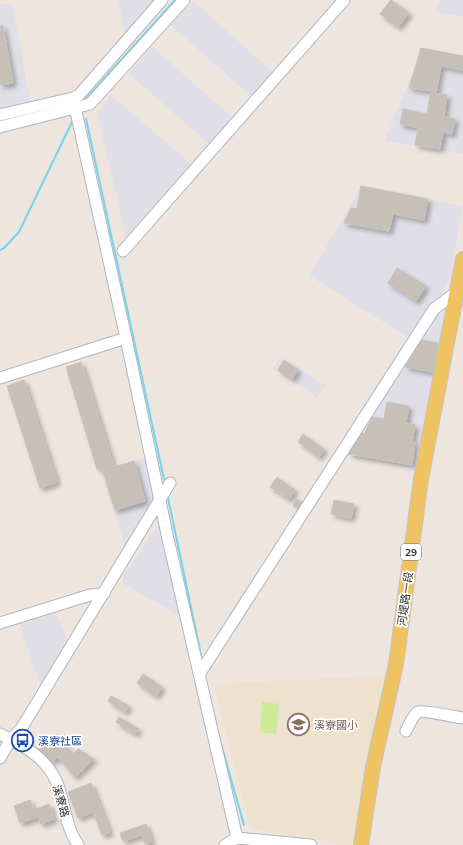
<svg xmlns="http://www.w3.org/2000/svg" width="463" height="845" font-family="Mulish,'Noto Sans TC',sans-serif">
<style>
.industrial{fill:#e0dee6}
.education{fill:#eee1ce}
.pitch{fill:#cdea97}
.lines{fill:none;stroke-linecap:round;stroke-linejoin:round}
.stream{stroke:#73d6ed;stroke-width:2}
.building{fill:#c6c0b9;stroke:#c8c1b7;filter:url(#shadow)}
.minor-casing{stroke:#b1b5bf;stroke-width:13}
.major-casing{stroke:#c4c4c4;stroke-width:16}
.minor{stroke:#fff;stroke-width:11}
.major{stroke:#efc361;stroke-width:14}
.labels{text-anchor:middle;stroke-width:3.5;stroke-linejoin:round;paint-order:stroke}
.shield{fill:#fff;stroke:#6b6b6b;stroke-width:1}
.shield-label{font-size:10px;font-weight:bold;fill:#2b2b2b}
.street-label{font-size:11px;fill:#2b2b2b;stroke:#fff}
.education-label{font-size:11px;fill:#785e54;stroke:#fff;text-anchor:start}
.transit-label{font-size:11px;fill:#164399;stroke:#fff;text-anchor:start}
</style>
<defs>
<filter id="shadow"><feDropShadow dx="3.5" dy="3.5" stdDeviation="2" flood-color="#0004"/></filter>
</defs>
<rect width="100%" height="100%" fill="#ede5de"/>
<g class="industrial">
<path d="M118,0h41l-32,37z"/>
<path d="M441,0h22v17l-27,-5z"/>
<path d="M193,1l81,72 -21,25 -82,-73z"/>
<path d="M12,3l19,103 -31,6v-107z"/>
<path d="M152,47l82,72 -23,26 -82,-71z"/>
<path d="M422,50l41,7v97l-78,-13z"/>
<path d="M111,95l82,71 -64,74 -3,-4 -28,-120 1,-5z"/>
<path d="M361,186l102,20 -14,76 -38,57 -101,-63z"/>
<path d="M434,314h10l-29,154 -68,-12z"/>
<path d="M280,358l45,27 -8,12 -44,-28z"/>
<path d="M145,458l12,42 -31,48 -25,-76z"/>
<path d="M162,519l21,98 -59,-33 -2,-6z"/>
<path d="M56,613l11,26 -27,46 -20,-60z"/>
</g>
<path class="education" d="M383,676l-31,169 -101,-16 -38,-145z"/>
<path class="pitch" d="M262,702l17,2 -3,30 -16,-2z"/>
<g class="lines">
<g class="stream">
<path d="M85,100l90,-100"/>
<path d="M86,119l78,360"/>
<path d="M0,250l4,-2 15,-16 53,-110"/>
<path d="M168,498l33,157"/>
<path d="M219,737l25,88"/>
</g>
</g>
<g class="building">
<path d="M391,0l18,13 -11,14 -18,-13z"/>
<path d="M0,26h3l10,57 -13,2z"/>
<path d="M421,48l42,8v14l-22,-4 -5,28 11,1 -3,22 11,2 -3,15 -9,-2 -3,17 -25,-4 3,-17 -18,-4 3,-15 24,5 4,-23 -22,-3z"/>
<path d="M361,186l67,13 -4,21 -31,-6 -4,17 -45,-8 7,-15 6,1z"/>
<path d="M397,268l29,18 -10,15 -28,-18z"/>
<path d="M422,340l16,3 -5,29 -28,-5z"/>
<path d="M284,360l14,10 -6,9 -14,-9z"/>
<path d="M81,362l33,105 20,-6 11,40 -30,9 -13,-42 -5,1 -31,-102z"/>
<path d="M24,380l33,102 -17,6 -33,-102z"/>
<path d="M387,402l22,4 -3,17 9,2 -3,17h3l-3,23 -63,-11 13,-21 2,1 9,-17 11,2z"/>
<path d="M303,434l21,15 -5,8 -21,-15z"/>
<path d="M277,477l18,13 -6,9 -19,-12z"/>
<path d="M296,499l6,3 -5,6 -4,-2z"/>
<path d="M334,500l20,4 -3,14 -20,-4z"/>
<path d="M143,674l19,13 -6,9 -19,-13z"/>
<path d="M111,696l18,10 -4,6 -17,-11z"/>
<path d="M119,717l20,12 -4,5 -19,-12z"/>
<path d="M56,734l17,20 5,-5 16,10 -19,18 -17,-20 -6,5 -13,-13z"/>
<path d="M91,783l19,49 -8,3 -9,-23 -15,6 -10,-26z"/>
<path d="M30,800l4,10 15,-6 5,15 -13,5 -3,-7 -18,6 -6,-17z"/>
<path d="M146,824l6,18 -7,2 -3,-9 -19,6 -3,-8z"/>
</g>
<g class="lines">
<defs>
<g id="minor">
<path d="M73,98l53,240 42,201 69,299"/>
<path d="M0,115l73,-17 6,-3 83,-95"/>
<path d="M0,127l90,-23 94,-104"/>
<path d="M123,251l221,-251"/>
<path d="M0,378l126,-40"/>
<path d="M0,623l90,-28 14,-1"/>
<path d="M200,673l234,-364 24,-18"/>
<path d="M406,731c3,-6 7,-16 12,-19 3,-2 38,5 45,6"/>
<path d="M0,734c23,11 47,24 57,49 8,20 8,43 21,62"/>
<path d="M0,758l11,-19 10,-10 149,-246"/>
<path d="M225,845l12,-7 74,7"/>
</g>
<path id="major" d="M361,845l12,-78 23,-103 25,-185 42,-220"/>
</defs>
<use href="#minor" class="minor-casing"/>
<use href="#major" class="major-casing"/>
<use href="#minor" class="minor"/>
<use href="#major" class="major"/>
</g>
<defs>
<symbol id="school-ring" viewBox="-11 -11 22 22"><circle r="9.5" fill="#fff" stroke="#8d6e63" stroke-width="1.5"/><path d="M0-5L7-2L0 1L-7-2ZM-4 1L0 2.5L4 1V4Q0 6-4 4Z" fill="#8d6e63"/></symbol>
<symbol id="bus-ring" viewBox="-11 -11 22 22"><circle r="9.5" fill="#fff" stroke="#1a4fb4" stroke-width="1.5"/><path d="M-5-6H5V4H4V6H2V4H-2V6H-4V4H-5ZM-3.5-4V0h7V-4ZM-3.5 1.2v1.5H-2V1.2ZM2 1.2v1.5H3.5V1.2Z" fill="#1a4fb4"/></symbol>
</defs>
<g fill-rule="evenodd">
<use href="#school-ring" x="286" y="712" width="25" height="25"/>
<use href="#bus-ring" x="10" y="728" width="25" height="25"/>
</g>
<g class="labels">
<rect class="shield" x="401" y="544" width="20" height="16" rx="3"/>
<g class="shield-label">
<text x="411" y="556">29</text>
</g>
<g class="street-label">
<text transform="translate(405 599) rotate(-82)" y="4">河堤路一段</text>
<text transform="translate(61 801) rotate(74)" y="4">溪寮路</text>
</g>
<g class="education-label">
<text x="314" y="729">溪寮國小</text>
</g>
<g class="transit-label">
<text x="38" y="745">溪寮社區</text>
</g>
</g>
</svg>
